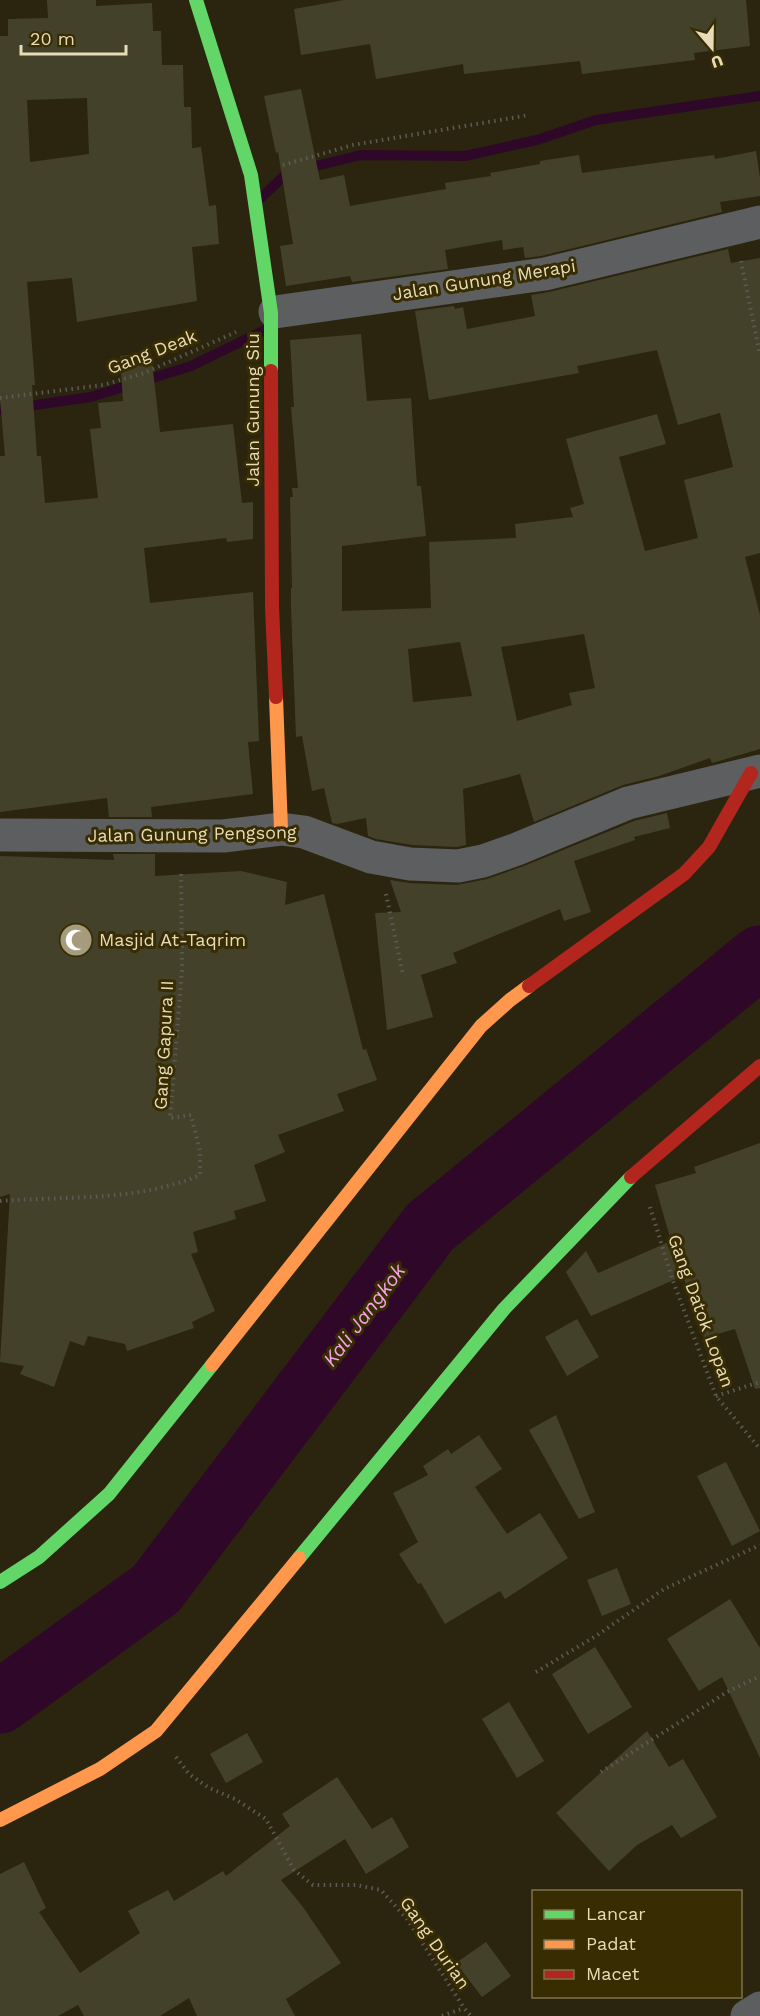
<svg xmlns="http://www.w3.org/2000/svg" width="760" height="2016" font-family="'Work Sans',sans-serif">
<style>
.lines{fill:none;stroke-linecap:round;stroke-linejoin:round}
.stream{stroke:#2f0829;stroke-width:10}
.river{stroke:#2f0829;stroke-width:63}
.building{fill:#44412a;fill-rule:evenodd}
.path{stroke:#5d5b55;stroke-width:4;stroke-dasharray:1.5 4.5;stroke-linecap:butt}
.street{stroke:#5d5e5f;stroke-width:33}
.fast{stroke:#63d668;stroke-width:14}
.slow{stroke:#ff974d;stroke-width:14}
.jam{stroke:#b3261e;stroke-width:14}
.labels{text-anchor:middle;stroke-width:6;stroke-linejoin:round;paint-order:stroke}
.street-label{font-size:18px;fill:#e8dcb8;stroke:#382c02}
.poi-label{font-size:18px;fill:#e8dcb8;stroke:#382c02;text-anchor:start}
.water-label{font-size:20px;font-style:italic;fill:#f9a3ee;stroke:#382c02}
</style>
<rect width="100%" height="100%" fill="#2b250f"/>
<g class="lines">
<g class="stream">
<path d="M260,199l27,-26 74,-18 104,1 72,-16 59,-20 164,-24"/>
<path d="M0,410l91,-13 100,-31 74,-36"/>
</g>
<path class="river" d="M0,1702l156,-113 274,-362 330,-270"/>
</g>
<g class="building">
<path d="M47,0h49v6l56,-3 1,28h8l1,34h21l1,42h7l1,41 9,-1 8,59 7,-1 3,39 -27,3 5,54 -120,21 -5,-44 -45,4 8,103h-3l5,71h4l4,47 53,-5 -8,-69 11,-1 -3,-25 25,-2 -3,-45 31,-3 9,79 73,-8 9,79 11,-1v37l-26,3 -1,-4 -82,10 6,55 103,-11 6,149 -11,1 5,52 -102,13 1,10h-43l-2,-19 -107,14v-356h5l-5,-57v-363h8v-17l40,-1zM87,98l2,56 -59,8 -3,-62z"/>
<path d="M344,0h402l4,46 -56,7 1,7 -113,14 -2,-13 -116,13 -1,-10 -87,15 -6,-35 -69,11 -7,-46z"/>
<path d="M301,89l19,91 24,-5 6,31 96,-17 -1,-6 46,-7 -1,-3 50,-9v-3l39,-6 3,18 132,-18 1,4 41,-8 4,27v18l-40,6 2,10 -181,44 -16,2 -2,-11 -20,3 -1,-10 -57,10 3,19 -96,13 -2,-6 -64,10 -6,-40 13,-2 -15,-92 -2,1 -12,-57z"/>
<path d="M728,249l3,14 29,-5v295l-15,4 15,58v134l-48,14 -2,-5 -51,18 -36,9 -89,37 -14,-48 -57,15 3,56 -9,2 -45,-2 -36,-6 -8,-3 -2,-18 -29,6 -5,-1 -8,-35 -12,3 -10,-55 -6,1 -5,-130v-19h1l-2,-91h3l-1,-9h6l-7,-81h3l-4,-67 71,-6 6,67 44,-3 6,88h4l5,50 -84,10v65l89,-3 -2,-66 87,-4 -1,-14 58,-7 -3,-9 14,-4 -18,-65 91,-25 9,30 -47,13 26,94 53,-13 -14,-58 49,-13 -13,-54 -42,12 -21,-75 -80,16 2,7 -150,27 -14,-89 39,-5 1,3 8,-2 4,22 68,-13 -4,-21 18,-3zM584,634l11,54 -26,5 3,12 -55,16 -16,-74zM460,642l12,54 -59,6 -5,-53z"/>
<path d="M667,813l3,15 -36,9 1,3 -61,21 17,51 -27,9 -4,-12 -107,44 4,10 -36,12 12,42 -46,13 -12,-117 26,-1 -11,-32 19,3 48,2 30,-6 37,-13 110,-45z"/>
<path d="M113,854h42v22l86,-5 46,11 -2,23 39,-11 39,156 3,-1 11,31 -40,14 7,17 -66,24 7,17 -31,13 12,36 -32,10 2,8 -43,13 5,20 -7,2 24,57 -23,11 2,6 -67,23 -2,-7 -37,-8 -4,10 -14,-5 -16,46 -34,-13 4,-8 -24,-4 10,-168 -10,3v-341l114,4z"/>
<path d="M760,1143v245l-5,1 -20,-60 -31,9 -21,-62 -92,40 -25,-44 20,-21 12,22 73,-32 -16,-56 41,-12 -2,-6z"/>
<path d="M577,1319l22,38 -32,19 -22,-39z"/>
<path d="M556,1415l39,97 -16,7 -50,-89z"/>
<path d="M479,1435l23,34 -27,18 32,47 33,-21 28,45 -63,41 -5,-8 -55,33 -24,-41 -3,1 -19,-30 19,-12 -25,-49 35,-18 -5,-9 25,-17 3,5z"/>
<path d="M726,1462l34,69 -28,15 -35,-70z"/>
<path d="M617,1568l14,36 -29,12 -15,-36z"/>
<path d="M730,1599l30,49v110l-38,-81 -23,14 -32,-52z"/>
<path d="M595,1647l37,60 -44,27 -36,-60z"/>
<path d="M509,1702l35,59 -27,17 -35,-59z"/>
<path d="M647,1731l22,36 14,-8 34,58 -36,21 -9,-13 -35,20 -28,26 -53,-58z"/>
<path d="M247,1733l16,29 -37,21 -16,-29z"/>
<path d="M337,1777l35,52 20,-12 17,30 -43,27 -21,-35 -64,41 22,27 38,56 -55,36 9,17h-98l-8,-18 -29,18h-76l-6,-11 -20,11h-58v-142l24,-12 22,46 -7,4 41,61 60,-40 -12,-22 40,-21 6,11 49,-30 3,5 64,-50 -8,-12z"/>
<path d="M486,1942l25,34 -29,21 -26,-34z"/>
</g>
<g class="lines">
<g class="path">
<path d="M283,165l70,-20 176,-30"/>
<path d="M741,261l19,94"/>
<path d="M0,398l103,-13 41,-12 92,-41"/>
<path d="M386,894l17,81"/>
<path d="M0,1201c67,-5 137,1 200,-26v-24l-9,-36 -21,3 12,-148 -1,-100"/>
<path d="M650,1207l23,74 43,115 44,53"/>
<path d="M716,1396l44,-14"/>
<path d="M536,1672l60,-36 68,-47 96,-44"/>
<path d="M176,1757l13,17 20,14 26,11 31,20 28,51 19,15h43l25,5 26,29 57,89 7,8"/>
<path d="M601,1772l126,-80 33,-16"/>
<path d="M442,2016l22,-8"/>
</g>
<g class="street">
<path d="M275,312l270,-38 215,-52"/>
<path d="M0,835l223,1 58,-7 23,3 67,25 39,7 48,2 25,-5 34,-12 111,-46 132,-32"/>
<path d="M747,2016l13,-8"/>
</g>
<g class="fast">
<path d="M196,0l55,175 20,138v58"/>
<path d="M299,1558l205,-249 127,-132"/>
<path d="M0,1582l39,-25 70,-63 103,-129"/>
</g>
<g class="slow">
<path d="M276,697l5,132"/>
<path d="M212,1365l269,-339 29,-26 19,-14"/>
<path d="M0,1820l100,-51 56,-38 143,-173"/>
</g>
<g class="jam">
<path d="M271,371l1,236 4,90"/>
<path d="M529,986l155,-112 25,-27 42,-74"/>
<path d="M631,1177l129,-111"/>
</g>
</g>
<defs>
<symbol id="mosque-disc" viewBox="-11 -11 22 22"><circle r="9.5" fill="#a69c7d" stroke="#382c02"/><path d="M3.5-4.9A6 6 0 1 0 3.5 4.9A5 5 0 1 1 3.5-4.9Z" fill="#fff"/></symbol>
</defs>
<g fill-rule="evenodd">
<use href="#mosque-disc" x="57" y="921" width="38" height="38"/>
</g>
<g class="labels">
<g class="street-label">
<text transform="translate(484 280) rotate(-9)" y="6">Jalan Gunung Merapi</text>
<text transform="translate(152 352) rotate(-21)" y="6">Gang Deak</text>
<text transform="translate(253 410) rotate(-90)" y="6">Jalan Gunung Siu</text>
<text transform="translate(192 834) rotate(-1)" y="6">Jalan Gunung Pengsong</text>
<text transform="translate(164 1045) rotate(-87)" y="6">Gang Gapura II</text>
<text transform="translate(701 1311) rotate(70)" y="6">Gang Datok Lopan</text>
<text transform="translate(435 1943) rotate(55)" y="6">Gang Durian</text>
</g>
<g class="poi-label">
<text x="99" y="946">Masjid At-Taqrim</text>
</g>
<g class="water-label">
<text transform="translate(364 1315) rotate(-53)" y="7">Kali Jangkok</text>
</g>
</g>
<rect x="532" y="1890" width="210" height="108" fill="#382c02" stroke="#7e724b" stroke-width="1.5"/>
<rect x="544" y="1910" width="30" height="9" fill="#63d668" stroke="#7e724b" stroke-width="1.5"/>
<text x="586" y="1920" font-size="18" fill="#e8dcb8">Lancar</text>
<rect x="544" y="1940" width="30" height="9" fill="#ff974d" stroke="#7e724b" stroke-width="1.5"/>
<text x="586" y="1950" font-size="18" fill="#e8dcb8">Padat</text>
<rect x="544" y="1970" width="30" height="9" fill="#b3261e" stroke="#7e724b" stroke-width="1.5"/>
<text x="586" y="1980" font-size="18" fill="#e8dcb8">Macet</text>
<g transform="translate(712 48) rotate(160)" stroke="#382c02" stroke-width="4.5" paint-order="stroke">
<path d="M0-4.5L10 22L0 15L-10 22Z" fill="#e8dcb8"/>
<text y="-9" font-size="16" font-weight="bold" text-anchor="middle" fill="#e8dcb8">U</text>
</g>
<path d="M21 45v9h105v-9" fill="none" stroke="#e8dcb8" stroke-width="3"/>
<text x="30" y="45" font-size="18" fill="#e8dcb8" stroke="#382c02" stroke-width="4.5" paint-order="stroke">20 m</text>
</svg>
